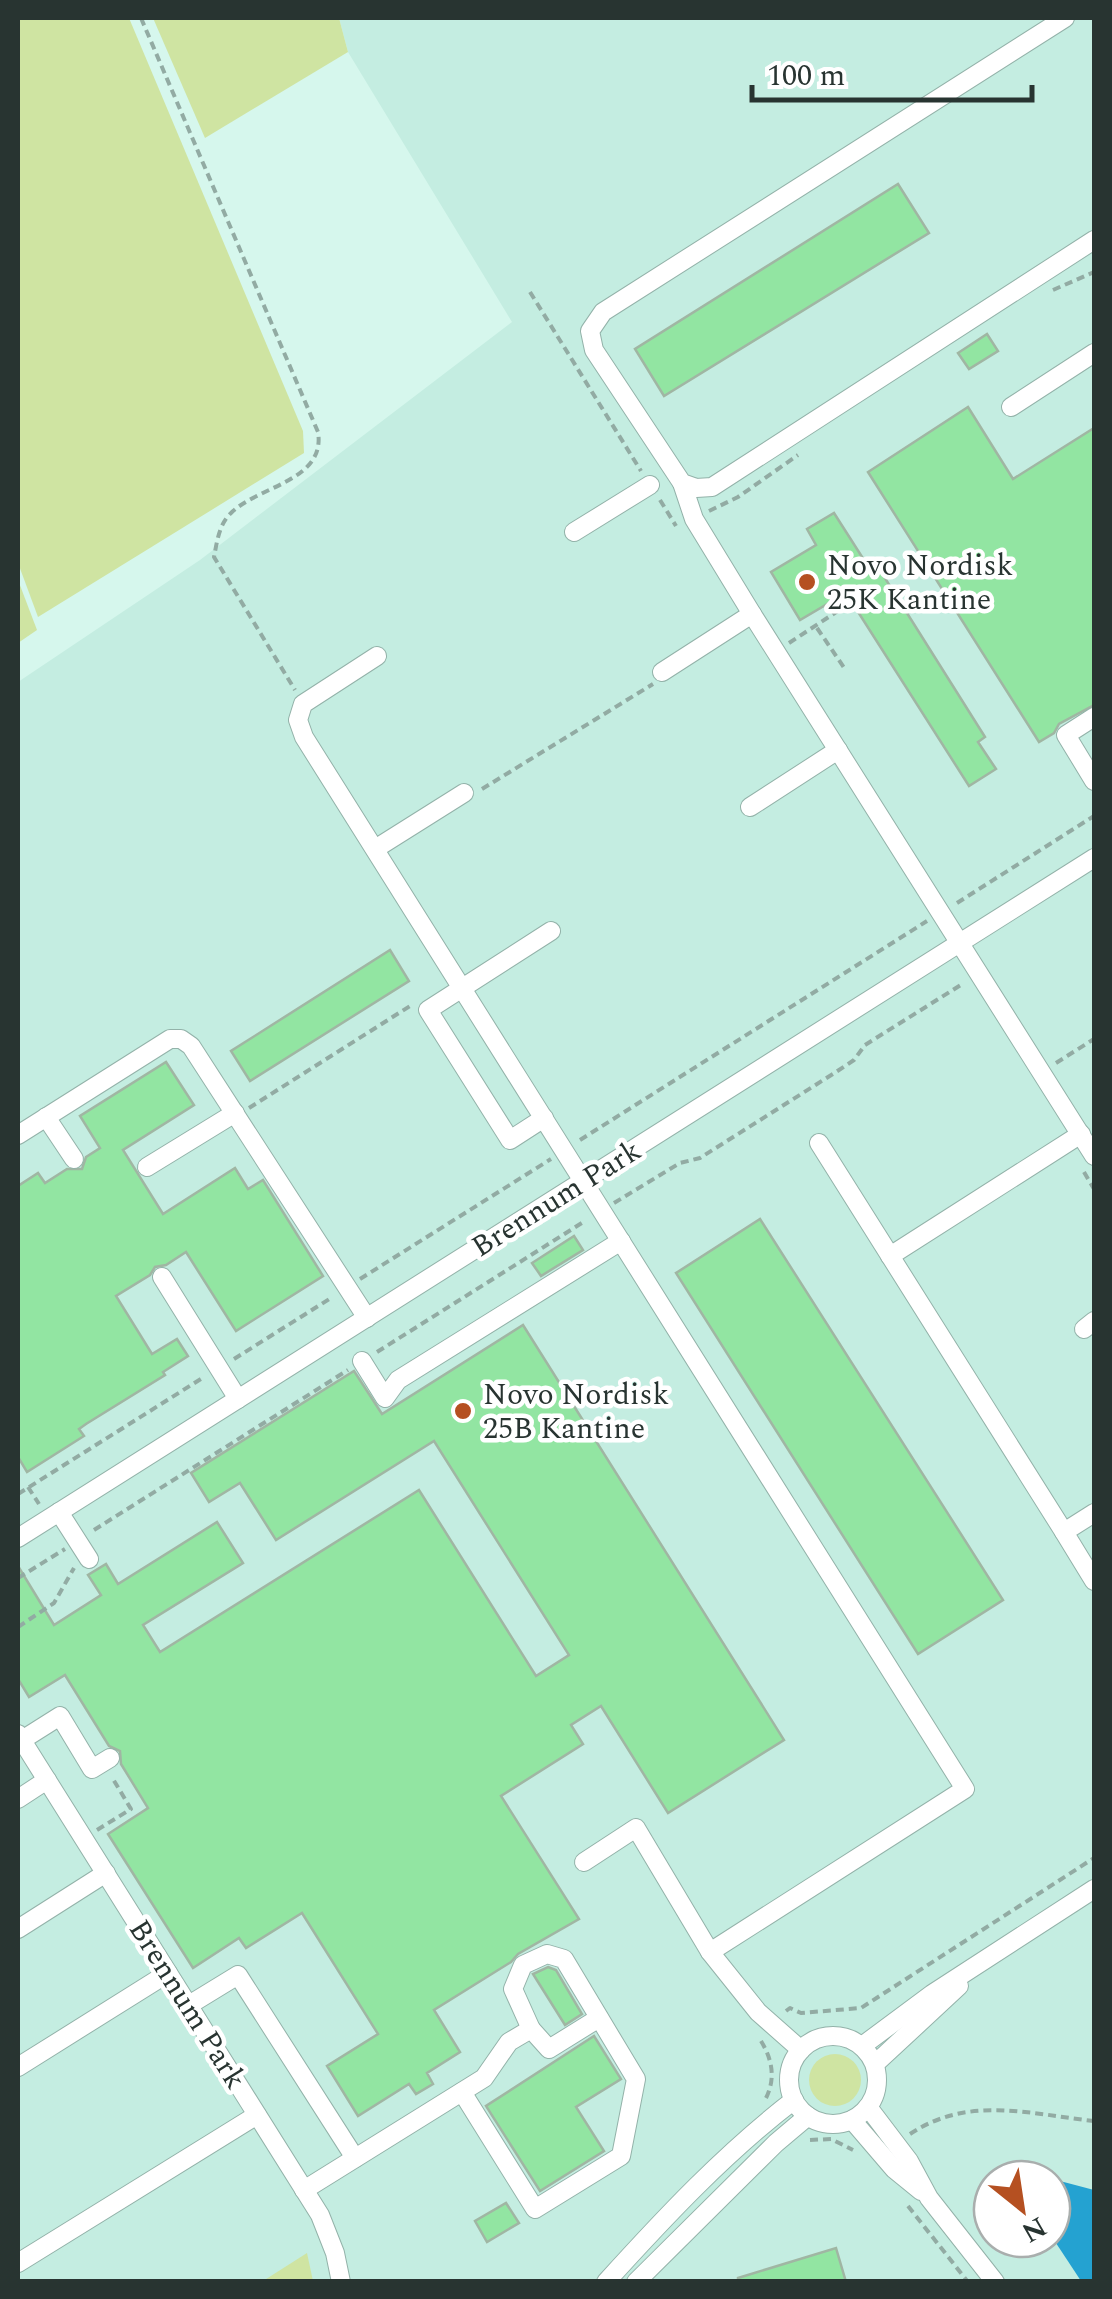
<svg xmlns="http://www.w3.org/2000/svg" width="1112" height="2299" font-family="Spectral,serif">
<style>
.built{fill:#c4ede1;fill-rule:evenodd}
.green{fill:#cfe4a2}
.water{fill:#24a2d1}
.building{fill:#92e5a2;stroke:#a0b6a3;stroke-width:2.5}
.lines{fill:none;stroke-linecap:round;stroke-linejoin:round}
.minor-casing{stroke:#93b2a9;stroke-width:20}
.path{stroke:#92aba3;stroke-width:4;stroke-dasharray:8 5;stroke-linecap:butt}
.minor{stroke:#fff;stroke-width:18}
.poi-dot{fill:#b55021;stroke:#fff;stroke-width:4}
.labels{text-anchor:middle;stroke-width:9;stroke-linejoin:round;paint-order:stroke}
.poi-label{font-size:30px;fill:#283431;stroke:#fff;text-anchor:start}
.street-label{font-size:30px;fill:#283431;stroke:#fff}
</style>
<rect width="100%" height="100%" fill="#d6f7ed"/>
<path class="built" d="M339,18h755v2263l-1076,1v-1600l182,-122 312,-238 -164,-270zM992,2179h60v60h-60z"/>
<g class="green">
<path d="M18,18h111l174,413 1,22 -266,164 -20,-54z"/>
<path d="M153,18h186l9,34 -143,86z"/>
<path d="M18,580l19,50 -19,13z"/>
<circle cx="835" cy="2080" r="26"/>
<path d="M307,2253l6,28h-50z"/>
</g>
<path class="water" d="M1060,2181l34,9v91h-13l-29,-44v-45z"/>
<g class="building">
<path d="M898,184l31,49 -265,163 -29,-47z"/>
<path d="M987,334l11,17 -29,18 -11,-16z"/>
<path d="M968,407l45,72 81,-51v277l-35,19 -5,9 -15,9 -171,-270z"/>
<path d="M834,513l37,58 7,-4 107,170 -7,5 18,27 -27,17 -123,-193 -46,27 -29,-48 45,-27 -9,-16z"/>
<path d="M390,950l19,31 -159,100 -19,-30z"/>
<path d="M166,1062l28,43 -71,45 40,64 72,-46 13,21 15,-9 60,96 -87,55 -50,-79 -20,13 -11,2 -5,8 -34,21 36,58 25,-15 11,17 -25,16 2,3 -79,49 -7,5 5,7 -57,36 -9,-15v-271l20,-13 7,10 22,-14h15l4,-12 14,-9 -20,-32z"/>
<path d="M760,1219l243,381 -85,54 -242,-381z"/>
<path d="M574,1236l9,14 -42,26 -9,-13z"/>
<path d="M523,1325l261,415 -116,73 -67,-107 -30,19 12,19 -82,52 78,123 -61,35 -7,8 -77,48 26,42 -33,21 6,11 -17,10 -7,-10 -51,32 -31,-50 51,-32 -76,-121 -56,35 -7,-10 -46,30 -85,-134 40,-26 -27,-44 -1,-13 -11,-5 -44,-71 -36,22 -11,-18v-113l36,59 47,-30 -13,-20 18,-11 12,20 99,-62 26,41 -100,62 17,27 259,-162 117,186 33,-21 -135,-214 -158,99 -36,-57 -31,19 -18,-29 163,-102 28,43z"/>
<path d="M548,1967l8,3 26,44 -17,11 -32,-51z"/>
<path d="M594,2036l27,43 -45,28 28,44 -64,40 -54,-85z"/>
<path d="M506,2203l13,20 -32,19 -12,-21z"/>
<path d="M836,2248l10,34h-108v-4z"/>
</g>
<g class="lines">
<defs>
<g id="minor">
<path d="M1065,18l-462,294 -13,19 4,19 88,133 14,5 16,-1 382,-247"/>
<path d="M1011,407l83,-54"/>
<path d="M682,483l12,36 58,95 342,542"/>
<path d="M574,532l76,-47"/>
<path d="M377,656l-74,48 -5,16 6,17 661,1052 -255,163 48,60 43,38"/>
<path d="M662,672l90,-58"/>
<path d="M1094,717l-28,18 28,46"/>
<path d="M750,807l88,-57"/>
<path d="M375,849l89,-56"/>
<path d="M46,1117l28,42"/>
<path d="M544,1118l-34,22 -82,-130 123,-79"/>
<path d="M18,1135l152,-96h11l10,7 176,272"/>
<path d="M819,1143l245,389"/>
<path d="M147,1167l88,-54"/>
<path d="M890,1256l191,-122"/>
<path d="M162,1277l76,122"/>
<path d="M1084,1329l10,-8"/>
<path d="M362,1361l23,37 13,-18 223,-139"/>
<path d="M59,1512l30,47"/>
<path d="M1094,1513l-30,19 30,49"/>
<path d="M18,1538l1076,-680"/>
<path d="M18,1734l302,481 15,38 6,29"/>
<path d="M22,1740l38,-24 32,53 18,-11"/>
<path d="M18,1799l29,-19"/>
<path d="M584,1862l52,-34 74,124"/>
<path d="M18,1929l88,-56"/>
<path d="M189,2005l49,-30 117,183"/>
<circle cx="833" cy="2080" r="44"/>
<path d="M862,2046l70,-52 162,-105"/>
<path d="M875,2064l84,-78"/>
<path d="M18,2067l150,-94"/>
<path d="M462,2092l73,117 86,-53 15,-77 -72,-120 -17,-5 -24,11 -10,24 18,40"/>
<path d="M868,2107l41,54 20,37 66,84"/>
<path d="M852,2120l42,49 27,22"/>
<path d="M304,2190l180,-112 25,-36 22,-13 18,20 50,-31"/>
<path d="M18,2263l239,-148"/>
<path d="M606,2282c59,-65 119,-129 188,-182"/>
<path d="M636,2282l140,-139 32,-27"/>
</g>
</defs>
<use href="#minor" class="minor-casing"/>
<g class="path">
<path d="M141,18l177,414c8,49 -60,54 -87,81 -12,11 -14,29 -17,44l81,133"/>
<path d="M1053,290l41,-18"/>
<path d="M530,292l111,179"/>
<path d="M660,500l16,26"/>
<path d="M709,511l29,-14 60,-42"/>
<path d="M817,628l28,41"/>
<path d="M789,643l58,-38"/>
<path d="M482,789l171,-105"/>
<path d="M957,903l137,-87"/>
<path d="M1056,1063l38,-24"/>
<path d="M249,1108l161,-102"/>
<path d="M580,1140l347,-219"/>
<path d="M1084,1172l10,17"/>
<path d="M614,1203l66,-40 20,-5 136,-86 18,-12 11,-15 99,-62"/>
<path d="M360,1279l191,-120"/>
<path d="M377,1352l208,-131"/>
<path d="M234,1359l97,-61"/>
<path d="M28,1487l11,17"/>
<path d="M18,1494l186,-117"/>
<path d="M94,1530l254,-160"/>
<path d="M18,1578l47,-29"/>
<path d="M18,1627l36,-24 20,-35"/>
<path d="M97,1830l34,-21 -18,-30"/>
<path d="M786,2011l4,-3 11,5 60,-5 233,-150"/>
<path d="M761,2041c11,18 15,37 5,57"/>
<path d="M910,2134c59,-39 119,-20 184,-13"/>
<path d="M810,2140l21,-1 22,11"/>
<path d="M908,2206l60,76"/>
</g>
<use href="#minor" class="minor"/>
</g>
<g class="poi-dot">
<circle cx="807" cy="582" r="10"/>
<circle cx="463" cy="1411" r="10"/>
</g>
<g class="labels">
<g class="poi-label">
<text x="827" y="575">Novo Nordisk<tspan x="827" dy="34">25K Kantine</tspan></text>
<text x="483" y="1404">Novo Nordisk<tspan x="483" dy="34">25B Kantine</tspan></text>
</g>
<g class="street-label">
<text transform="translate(556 1198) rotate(-32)" y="10">Brennum Park</text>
<text transform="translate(188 2004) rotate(58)" y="10">Brennum Park</text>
</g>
</g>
<rect width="1112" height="2299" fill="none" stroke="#283431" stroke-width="40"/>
<g transform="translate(1022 2209) rotate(150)"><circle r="48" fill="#ffffff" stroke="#a9aead" stroke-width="2.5"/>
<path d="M0-8L18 38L0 25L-18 38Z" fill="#b55021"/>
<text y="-15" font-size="28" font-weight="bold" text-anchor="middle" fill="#283431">N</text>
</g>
<path d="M752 85v15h280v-15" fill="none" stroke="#283431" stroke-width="5"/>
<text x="767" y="85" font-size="30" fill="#283431" stroke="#ffffff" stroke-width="8" paint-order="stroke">100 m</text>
</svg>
